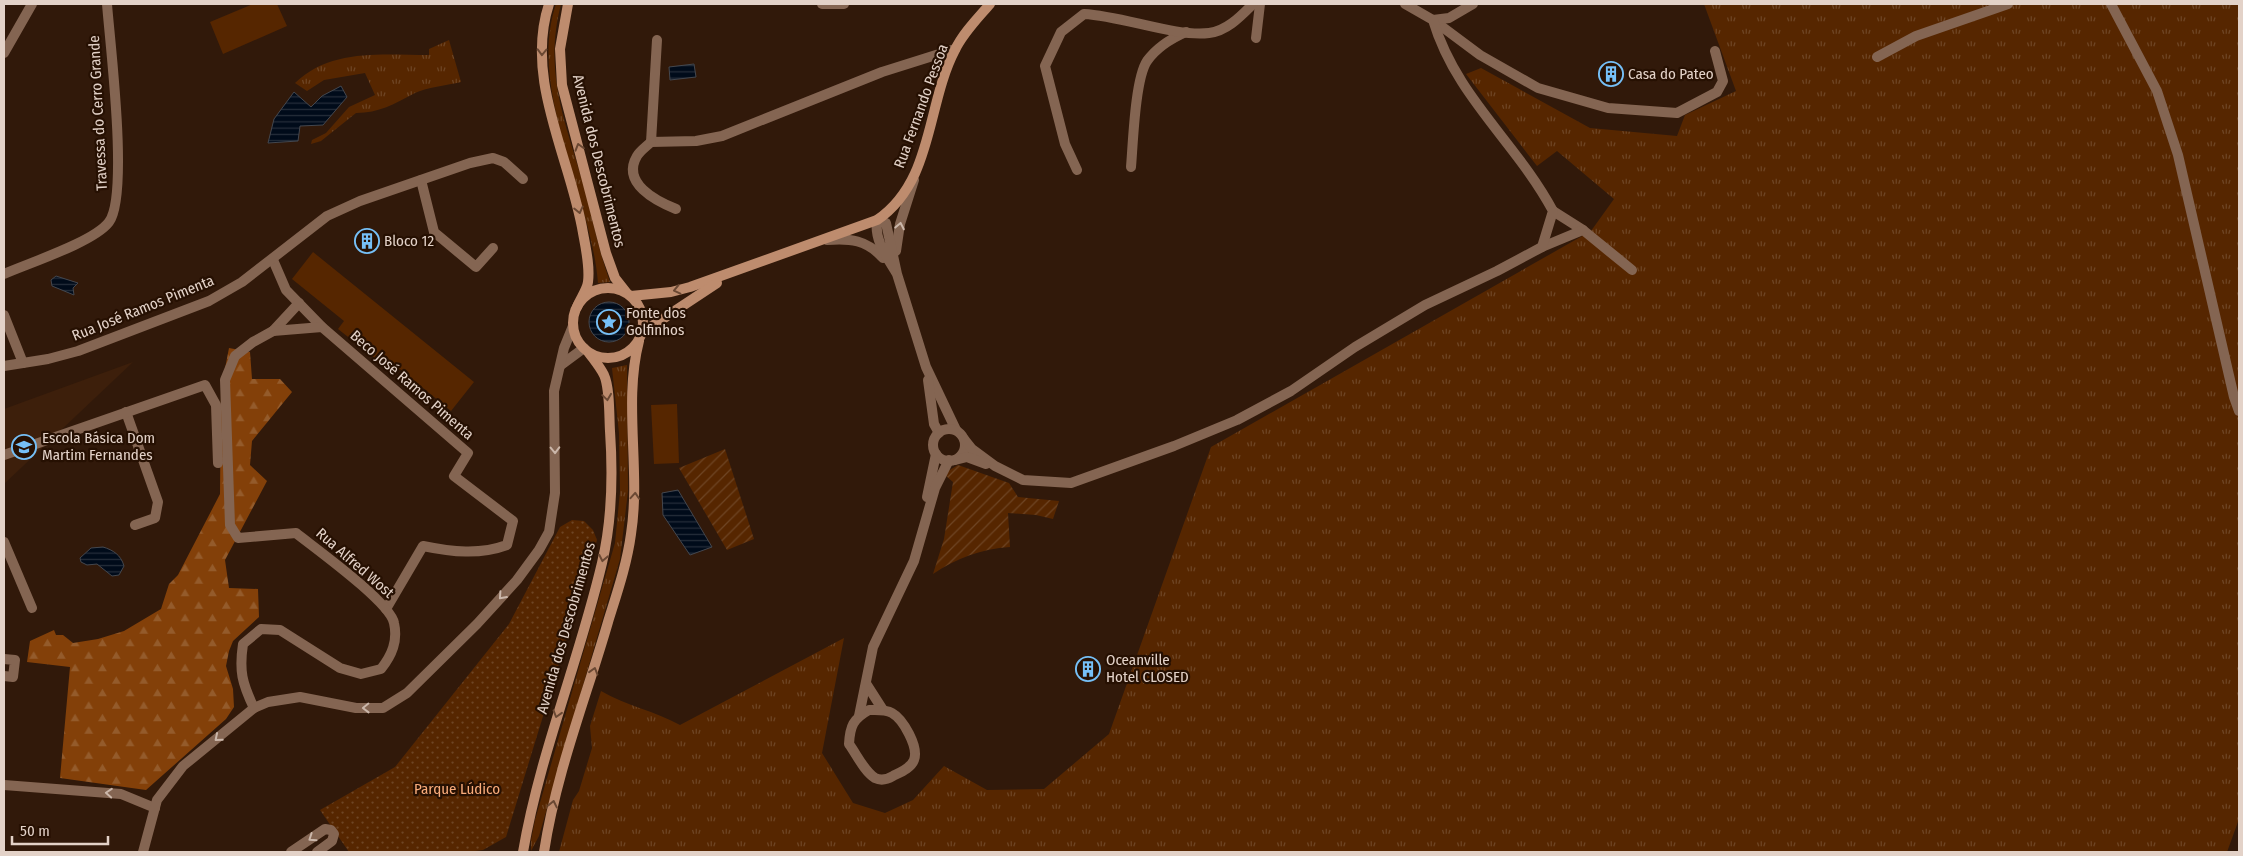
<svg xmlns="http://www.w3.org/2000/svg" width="2243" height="856" font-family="'Fira Sans Condensed',sans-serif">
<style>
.built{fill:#3d1f0b}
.grass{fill:url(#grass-tufts)}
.forest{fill:url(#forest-firs)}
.park{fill:url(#park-dots)}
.garden{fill:url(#garden-furrows)}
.pitch{fill:#562600}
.water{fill:url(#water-rules);stroke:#44474e}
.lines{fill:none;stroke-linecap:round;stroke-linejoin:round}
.street{stroke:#846552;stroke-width:10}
.secondary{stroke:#be8c6e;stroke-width:10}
.oneway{stroke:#6a4833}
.oneway2{stroke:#cbb7aa}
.labels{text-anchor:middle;stroke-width:4.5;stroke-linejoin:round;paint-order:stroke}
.poi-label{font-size:15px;fill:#e3d2c8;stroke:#261002;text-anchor:start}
.street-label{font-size:15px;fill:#e3d2c8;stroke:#261002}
.park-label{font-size:15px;fill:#faac7b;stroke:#261002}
</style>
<defs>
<pattern id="grass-tufts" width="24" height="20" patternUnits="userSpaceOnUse" patternTransform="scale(1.25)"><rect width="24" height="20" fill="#562600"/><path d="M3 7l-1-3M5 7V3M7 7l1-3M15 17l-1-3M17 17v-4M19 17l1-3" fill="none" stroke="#6e4524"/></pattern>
<pattern id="forest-firs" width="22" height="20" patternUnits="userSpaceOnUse" patternTransform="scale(1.25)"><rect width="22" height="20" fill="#834009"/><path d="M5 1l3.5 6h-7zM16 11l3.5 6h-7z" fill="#945b2b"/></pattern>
<pattern id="park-dots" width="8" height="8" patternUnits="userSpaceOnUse" patternTransform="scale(1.25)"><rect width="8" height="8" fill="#562600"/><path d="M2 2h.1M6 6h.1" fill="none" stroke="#6e4524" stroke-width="1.8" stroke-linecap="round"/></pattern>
<pattern id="garden-furrows" width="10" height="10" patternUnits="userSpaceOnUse" patternTransform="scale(1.25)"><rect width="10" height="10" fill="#562600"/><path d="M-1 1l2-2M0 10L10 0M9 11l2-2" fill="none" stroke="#6e4524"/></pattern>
<pattern id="water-rules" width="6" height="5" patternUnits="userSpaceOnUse" patternTransform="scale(1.25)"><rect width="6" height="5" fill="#000b1a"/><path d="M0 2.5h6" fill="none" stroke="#252e3a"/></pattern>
</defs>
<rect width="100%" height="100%" fill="#31190a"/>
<path class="built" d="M133,362l-129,122v-75z"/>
<g class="grass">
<path d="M556,4h5c-18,69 5,120 24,186 8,31 14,62 25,92l-12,1c-7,-89 -71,-192 -42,-279z"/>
<path d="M1704,4h535v815l-12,33h-1668l14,-52 6,-9 13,-43 -2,-22 11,-35c26,15 54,20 79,34l164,-87 -22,115 31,50 32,10 28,-13 31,-34 43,24 57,-1 65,-55 102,-287 380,-216 23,-32 -57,-48 -20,15 -71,-92 15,-6 109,60 87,8 8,-21 51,-24z"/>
<path d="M449,40l12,42c-13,3 -36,6 -46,11 -21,11 -36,20 -59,20l-35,28 -10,3 1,-4 14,-7 23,-26 26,-12 -10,-22 -41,7 -17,11 -12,-8c36,-35 88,-28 134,-28v-6z"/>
<path d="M627,365l1,126 -8,68 -81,277 -8,15v-11l4,-20 80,-277 5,-51 -1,-59 -7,-65z"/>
</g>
<path class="forest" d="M229,348l21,4 2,27h28l12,13 -40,49 -2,24 17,16 -42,79 4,28 29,1 1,28 -26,24 -4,10 -3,15 7,23 1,18 -8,12 -80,71 -86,-12 10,-111 -43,-5 3,-21 24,-11 2,5h7l10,8 25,-4 26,-8 37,-22 8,-25 9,-9 42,-81 1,-105z"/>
<path class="park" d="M572,520l12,1 9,9 4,10 -91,297 -23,13 -16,2h-118l-29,-42 75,-43 114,-143 51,-97z"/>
<g class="garden">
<path d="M725,449l29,90 -27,11 -48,-82z"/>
<path d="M958,465l51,18 9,14 41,4 -6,18 -17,-4 -28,-2 2,34c-29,2 -53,11 -77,27l11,-35 9,-57 -7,-6 2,-5z"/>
</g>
<g class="pitch">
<path d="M253,4h24l10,22 -64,28 -13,-32z"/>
<path d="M313,252l161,130 -23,29 -51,-42 -5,5 -57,-45 6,-8 -52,-42z"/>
<path d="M677,404l2,59 -25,1 -3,-59z"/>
</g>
<g class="water">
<path d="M694,64l2,13 -26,3 -1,-13z"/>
<path d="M341,86l6,11 -24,28 -23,1 -2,15 -30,2 6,-24 20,-27 17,15 11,-11z"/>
<path d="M56,276l22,7 -5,5 1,7 -22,-9 -1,-6z"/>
<circle cx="609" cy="322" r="20"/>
<path d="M678,490l34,57 -22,8 -27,-40 -1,-22z"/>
<path d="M103,547c10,3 18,8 21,19l-5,9 -7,1 -15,-12 -10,1 -6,-3 -1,-4 11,-10z"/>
</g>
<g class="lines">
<g class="street">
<path d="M822,4h22"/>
<path d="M2111,4l46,87 21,64 56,242 5,14"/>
<path d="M1433,20l47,35 58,33 70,20 69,5 40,-21 6,-11 -8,-30"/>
<path d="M1433,20l16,-2 24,-14"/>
<path d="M1256,38l4,-34"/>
<path d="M657,40l-6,102 45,-1 26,-5 160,-64 73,-23"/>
<path d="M4,53l28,-49"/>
<path d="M1877,57l39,-21 92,-32"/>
<path d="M651,142c-4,4 -11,9 -14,14 -16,27 19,45 39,53"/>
<path d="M1131,167c2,-23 4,-88 16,-106 10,-14 23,-22 39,-29"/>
<path d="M1077,170l-12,-26 -20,-78 16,-34 23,-18c39,2 90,23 125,19 18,-2 32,-17 44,-29"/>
<path d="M421,180l13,52 42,35 17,-19"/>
<path d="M1553,211l30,19"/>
<path d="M827,240c23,-2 40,0 56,18"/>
<path d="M1542,247l41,-17 49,40"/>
<path d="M896,251l4,-27 14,-44"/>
<path d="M273,260l13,30 36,37 146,126 -14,23 59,45 -6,24c-27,10 -55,7 -84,1l-37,63"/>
<path d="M4,274c25,-11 90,-32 105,-52 20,-27 1,-178 -2,-218"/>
<path d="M897,274c-10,-17 -23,-33 -20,-54l9,3 11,51 29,93 30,63"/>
<path d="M4,315l19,48"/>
<path d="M273,331l26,-28"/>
<path d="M561,365l23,-17"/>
<path d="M4,366l44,-7 30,-8 131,-50 33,-19 85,-66 33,-15 110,-38 23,-5 11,4 19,17"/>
<path d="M928,380l6,44 5,9"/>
<path d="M126,412l32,90 -3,16 -20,7"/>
<circle cx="949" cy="445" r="16"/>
<path d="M964,439l8,10 23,17 28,14 48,3 103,-37 63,-26 54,-29 64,-44 70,-42 72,-34 45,-24 11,-36c-37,-69 -97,-114 -120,-191l-28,-16"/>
<path d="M4,455l201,-70 11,20 2,58"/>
<path d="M955,460l12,-3 19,7"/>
<path d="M927,497l9,-43"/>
<path d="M4,542l28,66"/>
<path d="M4,659l11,1 -2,17 -9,-1"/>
<path d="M867,685l16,25"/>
<path d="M254,708c-12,-25 -15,-37 -11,-64l18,-15 19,1 60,38 21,6 20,-5c11,-14 17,-28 13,-46 -4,-21 -78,-74 -98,-90l-58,5 -8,-13 -5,-145 10,-24 18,-14 20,-11 49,-4"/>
<path d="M869,710c7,0 16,-1 23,3 11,6 27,34 22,47 -3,8 -13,12 -21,16 -5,3 -12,5 -18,2 -11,-7 -18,-23 -26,-34 1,-18 4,-25 20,-34z"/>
<path d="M859,716l14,-69 41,-86 21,-73 14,-28"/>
<path d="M4,785l117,9 34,14"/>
<path d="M143,852l14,-52 26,-34 71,-58 14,-6 32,-5 56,11h27l24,-15 70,-69 40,-44 22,-30 10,-18 6,-39 -1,-102 10,-43 9,-22"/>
<path d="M291,852l34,-23 6,1 3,4 -2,7 -15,11"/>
</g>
<g class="secondary">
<path d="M549,4c-25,76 22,155 34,229 3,16 7,34 5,49 -1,8 -8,17 -11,25"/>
<path d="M568,4l-8,45 2,36 44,168 9,25 11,14"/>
<circle cx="608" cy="323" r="35"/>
<path d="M631,296l40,-4 19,-5 187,-67c57,-39 49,-115 78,-170 8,-17 23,-32 35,-46"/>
<path d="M643,332l74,-49"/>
<path d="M523,852c17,-99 56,-191 79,-289 10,-42 11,-88 8,-132 -1,-15 0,-43 -6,-56 -4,-8 -10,-15 -15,-22"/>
<path d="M544,852c12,-79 42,-154 64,-230 9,-29 19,-58 23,-88 10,-64 -8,-131 8,-193"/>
</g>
</g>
<defs><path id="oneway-chevron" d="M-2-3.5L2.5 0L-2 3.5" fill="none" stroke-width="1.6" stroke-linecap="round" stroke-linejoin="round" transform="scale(1.25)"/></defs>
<g class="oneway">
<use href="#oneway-chevron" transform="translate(542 52) rotate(91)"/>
<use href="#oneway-chevron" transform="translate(579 147) rotate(-106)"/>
<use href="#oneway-chevron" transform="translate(579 210) rotate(77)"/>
<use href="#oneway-chevron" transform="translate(677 290) rotate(167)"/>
<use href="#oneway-chevron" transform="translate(607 397) rotate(82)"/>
<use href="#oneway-chevron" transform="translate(635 496) rotate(-86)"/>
<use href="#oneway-chevron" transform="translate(603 558) rotate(101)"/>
<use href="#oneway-chevron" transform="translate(594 671) rotate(-73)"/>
<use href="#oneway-chevron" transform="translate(557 714) rotate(107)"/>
<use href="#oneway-chevron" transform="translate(553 804) rotate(-78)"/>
</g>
<g class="oneway2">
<use href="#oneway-chevron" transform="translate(900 226) rotate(-79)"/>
<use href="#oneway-chevron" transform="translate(555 450) rotate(89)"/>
<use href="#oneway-chevron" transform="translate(502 596) rotate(132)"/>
<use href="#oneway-chevron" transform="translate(366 708) rotate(179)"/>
<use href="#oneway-chevron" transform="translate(218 738) rotate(140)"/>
<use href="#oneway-chevron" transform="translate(109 793) rotate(-176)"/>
<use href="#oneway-chevron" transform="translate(312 838) rotate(146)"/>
</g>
<defs>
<symbol id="building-ring" viewBox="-11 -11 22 22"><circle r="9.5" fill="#261002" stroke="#76c0f7" stroke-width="1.5"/><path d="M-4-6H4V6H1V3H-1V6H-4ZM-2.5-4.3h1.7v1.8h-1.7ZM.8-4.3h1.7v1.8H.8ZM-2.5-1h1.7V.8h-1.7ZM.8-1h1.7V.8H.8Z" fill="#76c0f7"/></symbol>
<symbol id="sight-ring" viewBox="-11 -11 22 22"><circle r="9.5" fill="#261002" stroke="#76c0f7" stroke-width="1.5"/><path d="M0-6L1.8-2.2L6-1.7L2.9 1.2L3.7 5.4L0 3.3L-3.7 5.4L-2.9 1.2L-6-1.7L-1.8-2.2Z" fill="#76c0f7"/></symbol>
<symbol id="school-ring" viewBox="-11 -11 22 22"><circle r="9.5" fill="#261002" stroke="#76c0f7" stroke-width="1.5"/><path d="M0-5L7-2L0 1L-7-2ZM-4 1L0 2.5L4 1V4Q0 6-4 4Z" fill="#76c0f7"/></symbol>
</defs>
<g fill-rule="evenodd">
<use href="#building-ring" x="1597" y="60" width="28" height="28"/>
<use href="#building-ring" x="353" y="227" width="28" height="28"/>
<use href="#sight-ring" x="595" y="308" width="28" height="28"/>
<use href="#school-ring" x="10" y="433" width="28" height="28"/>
<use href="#building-ring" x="1074" y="655" width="28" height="28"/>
</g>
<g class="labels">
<g class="poi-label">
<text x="1628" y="79">Casa do Pateo</text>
<text x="384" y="246">Bloco 12</text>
<text x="626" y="318">Fonte dos<tspan x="626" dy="17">Golfinhos</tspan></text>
<text x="42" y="443">Escola Básica Dom<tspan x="42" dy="17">Martim Fernandes</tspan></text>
<text x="1106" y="665">Oceanville<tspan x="1106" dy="17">Hotel CLOSED</tspan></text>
</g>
<g class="street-label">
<text transform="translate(921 106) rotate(-70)" y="5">Rua Fernando Pessoa</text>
<text transform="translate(98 113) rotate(-93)" y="5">Travessa do Cerro Grande</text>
<text transform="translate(599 161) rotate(76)" y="5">Avenida dos Descobrimentos</text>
<text transform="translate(143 308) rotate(-22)" y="5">Rua José Ramos Pimenta</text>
<text transform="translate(412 385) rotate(41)" y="5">Beco José Ramos Pimenta</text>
<text transform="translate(355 563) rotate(41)" y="5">Rua Alfred Wost</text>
<text transform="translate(566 628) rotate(-74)" y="5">Avenida dos Descobrimentos</text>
</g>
<g class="park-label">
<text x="457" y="794">Parque Lúdico</text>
</g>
</g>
<rect width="2243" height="856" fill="none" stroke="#e3d2c8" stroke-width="10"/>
<path d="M12 836v8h96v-8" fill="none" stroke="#e3d2c8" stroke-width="2.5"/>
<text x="20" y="836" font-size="15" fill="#e3d2c8" stroke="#261002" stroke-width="4" paint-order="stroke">50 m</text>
</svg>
